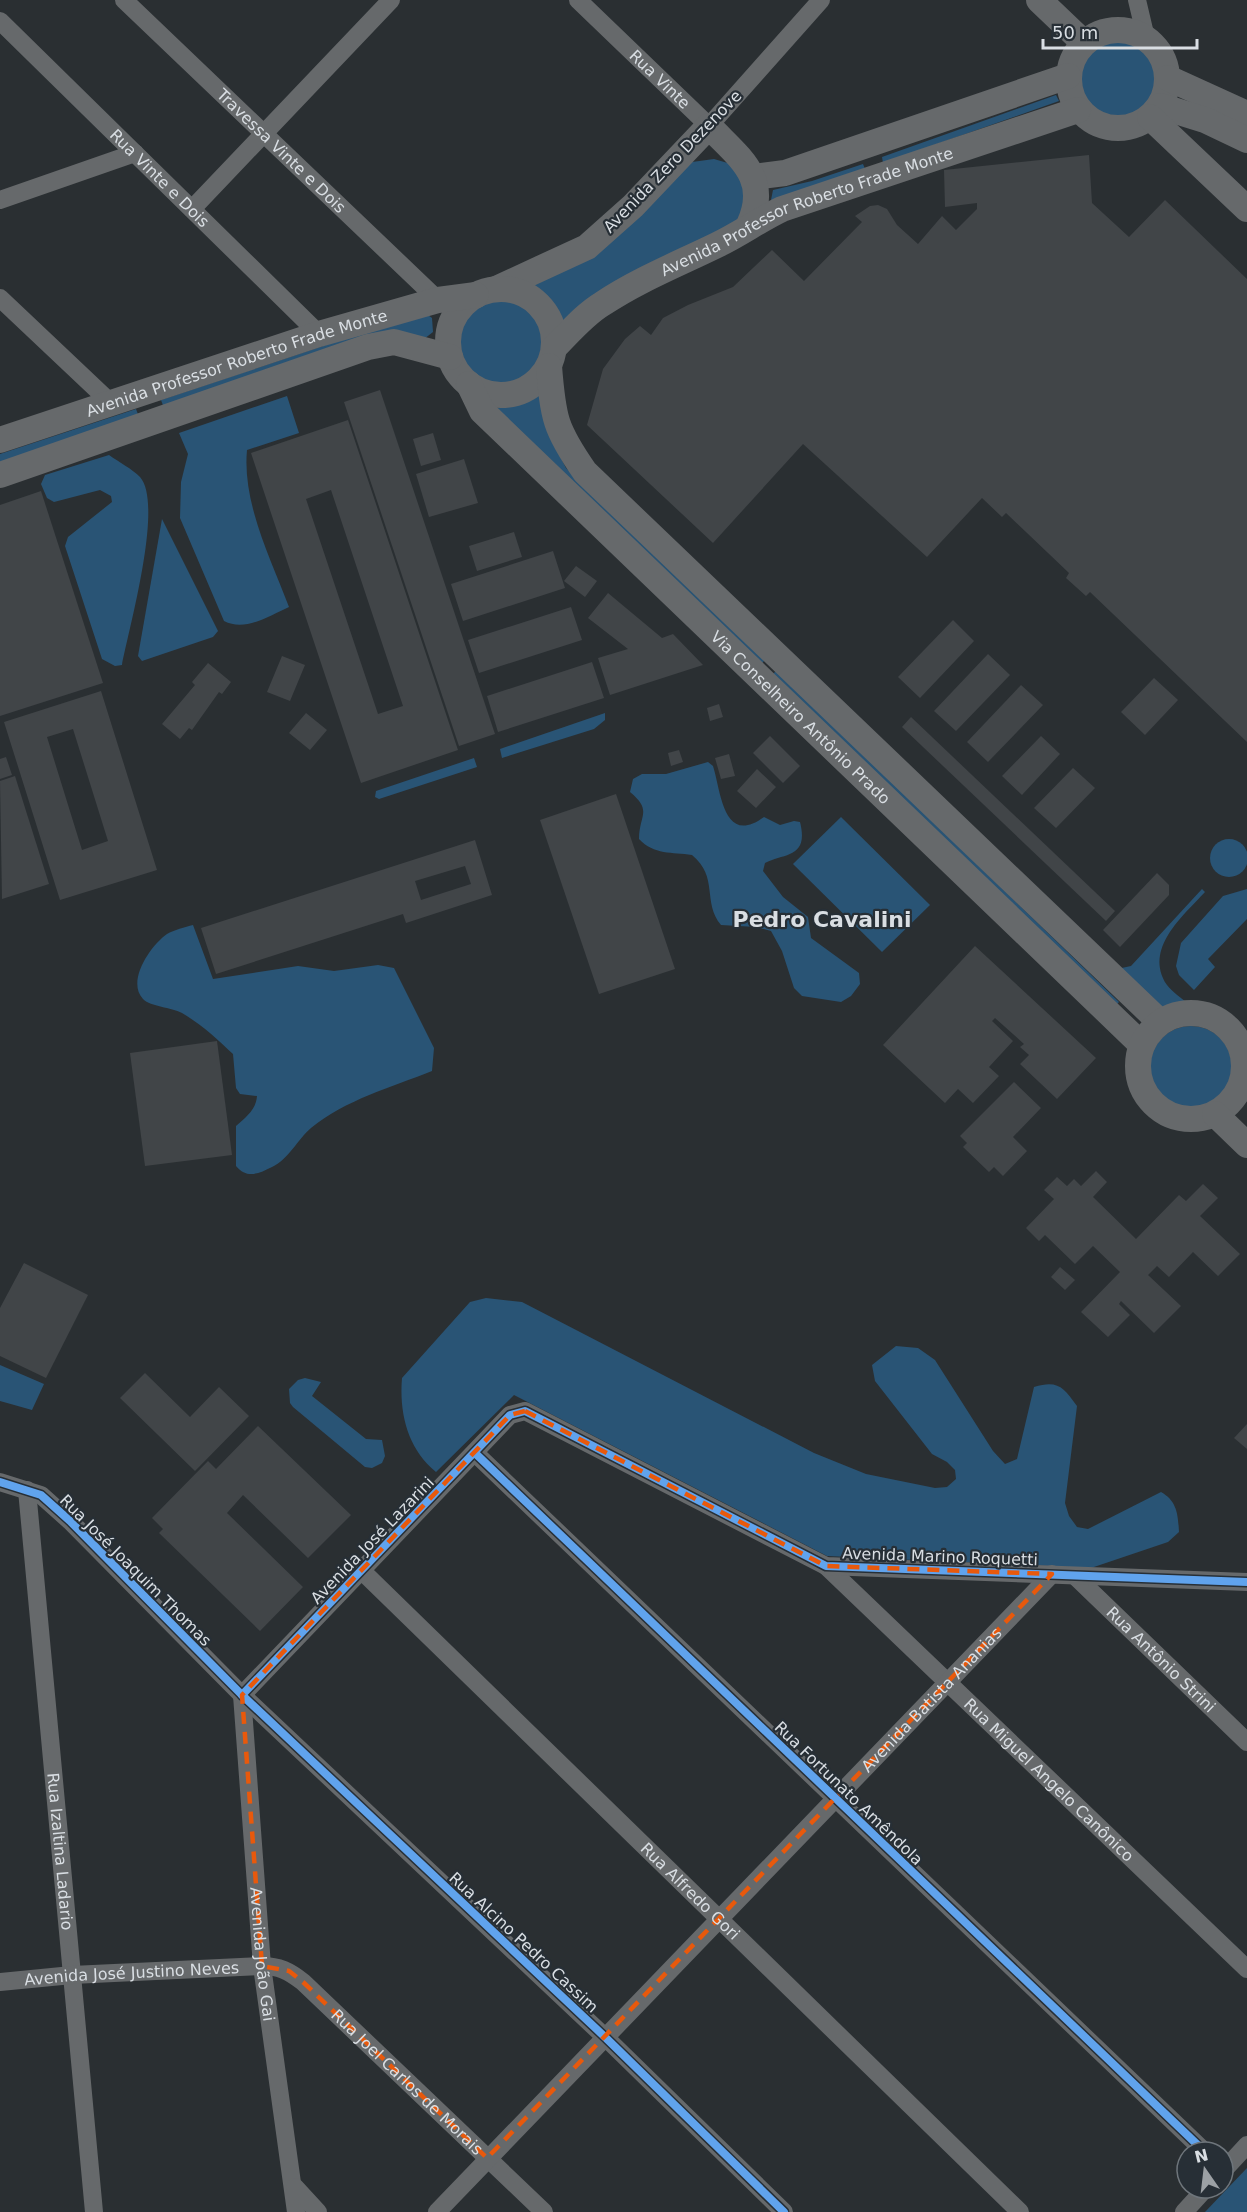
<svg xmlns="http://www.w3.org/2000/svg" width="1247" height="2212" font-family="'DejaVu Sans',sans-serif">
<style>
.green{fill:#295475}
.building{fill:#414548;fill-rule:evenodd}
.lines{fill:none;stroke-linecap:round;stroke-linejoin:round}
.street{stroke:#66696b;stroke-width:18}
.secondary{stroke:#66696b;stroke-width:26}
.cycleway-casing{stroke:#272f36;stroke-width:11}
.cycleway{stroke:#60a3ed;stroke-width:8}
.marked{fill:none;stroke:#e8590c;stroke-width:4.5;stroke-dasharray:12 8;stroke-linejoin:round}
.labels{text-anchor:middle;stroke-width:4.5;stroke-linejoin:round;paint-order:stroke}
.street-label{font-size:16px;fill:#d9dee3;stroke:#272f36}
.district-label{font-size:22px;font-weight:bold;fill:#d9dee3;stroke:#272f36}
</style>
<rect width="100%" height="100%" fill="#2a2f32"/>
<g class="green">
<circle cx="1118" cy="80" r="40"/>
<path d="M1056,95l3,6 -176,62 -1,-6z"/>
<path d="M714,159l17,5 15,24 -5,31 -180,104c-7,-20 -16,-29 -35,-38l166,-123z"/>
<path d="M863,164l2,5 -95,36 3,-15 39,-9z"/>
<circle cx="499" cy="341" r="43"/>
<path d="M419,314l9,1 4,3 1,14 -9,7 -260,69 -3,-8z"/>
<path d="M543,392l5,41 18,35 200,191 -6,6 -268,-257c20,0 36,-3 51,-16z"/>
<path d="M287,396l12,37 -52,17c-5,53 24,109 42,157 -20,9 -44,25 -65,14l-44,-103 1,-36 7,-28 -9,-21z"/>
<path d="M136,409l3,8 -139,46v-9z"/>
<path d="M109,455c10,7 23,14 31,22 24,27 -11,151 -18,188l-7,1 -13,-7 -37,-113 3,-9 44,-35 -1,-6 -11,-6 -46,12 -7,-4 -6,-14 4,-9z"/>
<path d="M162,519l56,112 -5,6 -71,24 -4,-5z"/>
<path d="M777,670l342,332 -6,6 -342,-332z"/>
<path d="M605,713v7l-11,9 -92,29 -2,-9z"/>
<path d="M474,758l3,9 -98,32 -4,-2 1,-6z"/>
<path d="M708,762l5,4c8,25 10,81 51,51l16,8 14,-4 6,1c9,36 -15,31 -35,41l-2,8 20,26 25,20 3,21 48,35 1,11 -9,12 -10,6 -39,-6 -8,-8 -12,-37 -11,-20 -15,-4 -35,-2c-19,-23 -2,-48 -29,-70 -20,-3 -38,0 -53,-16 0,-24 14,-28 -9,-47l3,-13 9,-5h24z"/>
<path d="M841,817l89,88 -48,47 -89,-88z"/>
<circle cx="1229" cy="858" r="19"/>
<path d="M1202,889l3,3c-22,24 -62,57 -38,93 5,7 15,13 21,19l-3,4 -20,6 -48,-45 14,-3z"/>
<path d="M1247,889v30l-39,40 7,8 -21,23 -15,-15 -3,-9 5,-23 42,-47z"/>
<path d="M193,925l20,54 85,-13 36,5 44,-6 16,3 40,80 -2,23c-40,16 -87,29 -121,57 -13,11 -23,32 -39,39 -14,7 -25,12 -36,-1v-40c10,-9 20,-16 21,-30l-17,-2 -4,-6 -3,-34c-16,-15 -32,-30 -51,-41 -11,-6 -31,-6 -39,-14 -17,-18 8,-54 24,-65 7,-4 18,-7 26,-9z"/>
<circle cx="1191" cy="1067" r="41"/>
<path d="M486,1298l36,4 292,151 52,21 69,14 12,-1 9,-8 -1,-9 -8,-8 -15,-8 -57,-73 -3,-16 24,-19 22,2 17,12 58,91 12,13 12,-5 17,-72c24,-7 29,0 43,19l-12,97 4,13 8,11 11,2 73,-37c16,9 17,22 18,40l-11,10 -77,26 -264,-12 -313,-161 -78,77c-28,-23 -37,-58 -34,-94l68,-76z"/>
<path d="M0,1365l44,19 -12,26 -32,-9z"/>
<path d="M305,1378l16,4 -9,14 54,43 16,1 3,16 -3,7 -10,5 -7,-1 -72,-60 -3,-4 -1,-14 9,-9z"/>
<path d="M1247,2168v44h-42z"/>
</g>
<g class="building">
<path d="M1089,155l3,48 37,34 36,-37 82,79v463l-157,-150 -4,4 -20,-18 3,-5 -63,-60 -4,4 -20,-19 -55,59 -124,-113 -90,99 -126,-118 16,-56 22,-30 15,-13 11,9 12,-17 25,-13 45,-18 39,-37 32,31 58,-59 -7,-6 15,-10 8,-1 9,4 10,16 21,19 24,-28 14,14 21,-21v-6l-32,4 -1,-37z"/>
<path d="M380,390l115,344 -36,12 -115,-344z"/>
<path d="M348,420l110,330 -97,33 -110,-330zM331,490l72,216 -25,8 -72,-215z"/>
<path d="M433,433l8,27 -20,6 -8,-27z"/>
<path d="M464,459l14,44 -49,14 -13,-43z"/>
<path d="M41,491l62,192 -103,33v-211z"/>
<path d="M514,532l8,25 -45,14 -8,-25z"/>
<path d="M553,551l12,37 -102,33 -12,-37z"/>
<path d="M576,566l21,15 -12,16 -21,-16z"/>
<path d="M608,593l54,45 11,-4 30,31 -93,30 -12,-37 30,-9 -40,-31z"/>
<path d="M571,607l11,33 -103,33 -11,-33z"/>
<path d="M953,620l21,21 -54,57 -22,-21z"/>
<path d="M988,654l22,21 -54,56 -22,-20z"/>
<path d="M282,656l23,9 -15,36 -23,-9z"/>
<path d="M592,662l12,36 -106,34 -11,-36z"/>
<path d="M208,663l23,19 -9,12 -3,-2 -27,38 -3,-2 -9,11 -18,-15 33,-39 -3,-3z"/>
<path d="M1154,678l24,22 -33,35 -24,-23z"/>
<path d="M1021,685l22,20 -55,57 -21,-20z"/>
<path d="M101,691l56,179 -97,30 -56,-178zM73,729l35,112 -26,9 -35,-113z"/>
<path d="M719,704l4,13 -13,4 -3,-13z"/>
<path d="M306,713l21,17 -17,20 -21,-17z"/>
<path d="M911,717l204,194 -9,10 -204,-194z"/>
<path d="M770,736l30,30 -17,17 -30,-30z"/>
<path d="M1041,736l19,18 -38,41 -20,-19z"/>
<path d="M679,750l4,12 -12,4 -3,-13z"/>
<path d="M729,754l6,22 -14,3 -6,-21z"/>
<path d="M6,757l6,18 -12,4v-20z"/>
<path d="M1073,768l22,20 -39,40 -22,-20z"/>
<path d="M757,769l19,18 -20,21 -19,-17z"/>
<path d="M15,776l34,108 -47,15 -2,-118z"/>
<path d="M616,794l59,175 -76,25 -59,-174z"/>
<path d="M475,840l17,55 -86,28 -3,-9 -187,60 -15,-46zM465,866l6,18 -50,16 -6,-19z"/>
<path d="M1157,873l12,12v10l-49,52 -17,-17z"/>
<path d="M975,946l121,112 -39,41 -37,-35 9,-9 -9,-8 4,-3 -29,-26 -3,3 21,20 -24,26 10,9 -26,27 -15,-14 -13,14 -62,-58z"/>
<path d="M217,1041l15,114 -87,11 -15,-113z"/>
<path d="M1014,1082l27,26 -28,29 14,14 -24,25 -9,-9 -5,5 -26,-25 4,-4 -7,-7z"/>
<path d="M1096,1171l11,11 -14,15 43,42 43,-44 7,6 17,-17 15,14 -18,18 40,38 -22,22 -25,-24 -24,25 -12,-11 -9,9 33,31 -27,27 -33,-32 -2,3 11,11 -22,22 -27,-25 39,-40 -27,-26 -18,18 -30,-29 -6,6 -13,-13 28,-29 -10,-9 13,-13 10,9 7,-7 7,7z"/>
<path d="M24,1263l64,32 -42,83 -46,-22v-48z"/>
<path d="M1060,1267l15,13 -10,10 -14,-13z"/>
<path d="M145,1373l45,44 29,-30 30,29 -54,55 -75,-73z"/>
<path d="M1247,1424v25l-13,-11z"/>
<path d="M258,1426l93,89 -43,43 -65,-63 -16,18 76,74 -43,44 -101,-98 4,-4 -11,-11 56,-57 8,8z"/>
</g>
<g class="lines">
<g class="street">
<path id="s1" d="M124,0l314,300"/>
<path id="s2" d="M578,0l131,126 112,-126"/>
<path d="M1137,0l9,38"/>
<path id="s3" d="M0,21l319,313"/>
<path d="M0,200l135,-47"/>
<path d="M192,209l199,-209"/>
<path d="M0,298l111,105"/>
<path d="M475,1453l730,699"/>
<path d="M0,1482l41,13 29,26 172,174 364,343 178,174"/>
<path id="s4" d="M27,1490l67,722"/>
<path id="s5" d="M826,1566l421,403"/>
<path id="s6" d="M361,1570l659,642"/>
<path id="s7" d="M1075,1576l172,166"/>
<path d="M242,1695l268,-280 15,-4 301,155 421,16"/>
<path id="s8" d="M242,1695l20,271 34,246"/>
<path id="s9" d="M0,1982l72,-7 190,-9c17,0 27,5 41,16l241,230"/>
<path d="M1223,2171l24,-26"/>
<path d="M295,2187l23,25"/>
<path id="s10" d="M437,2212l615,-638"/>
<path d="M1184,2212l22,-24"/>
</g>
<g class="secondary">
<path d="M1039,0l45,43"/>
<circle cx="1118" cy="79" r="49"/>
<path d="M1168,78l79,36"/>
<path d="M1160,106l45,14 42,20"/>
<path d="M1150,117l97,92"/>
<path d="M754,177l31,-4 283,-97"/>
<path d="M496,289l91,-42 46,-41 76,-80c29,31 62,51 40,99"/>
<circle cx="501" cy="342" r="53"/>
<path id="s11" d="M554,348c15,-15 30,-33 48,-44 36,-24 76,-40 115,-59 23,-11 42,-25 65,-36l296,-99"/>
<path d="M549,366c4,52 6,63 36,106l575,550"/>
<path id="s12" d="M469,384l13,27 660,634"/>
<path id="s13" d="M0,440l319,-106 119,-34 38,-5"/>
<path d="M0,475l368,-128 26,-5 56,15"/>
<circle cx="1191" cy="1066" r="53"/>
<path d="M1215,1114l32,31"/>
</g>
<defs>
<g id="cycleway">
<path d="M475,1453l730,699"/>
<path d="M0,1482l41,13 29,26 172,174 364,343 178,174"/>
<path d="M242,1695l268,-280 15,-4 301,155 421,16"/>
</g>
</defs>
<use href="#cycleway" class="cycleway-casing"/>
<use href="#cycleway" class="cycleway"/>
</g>
<path class="marked" d="M525,1411l301,155 226,8 -565,584 -184,-176 -14,-11 -27,-5 -20,-271 268,-280z"/>
<g class="labels">
<g class="street-label">
<text dy="6" stroke="none"><textPath href="#s2" startOffset="114">Rua Vinte</textPath></text>
<text dy="6" stroke="none"><textPath href="#s1" startOffset="218">Travessa Vinte e Dois</textPath></text>
<text transform="translate(672 161) rotate(-46)" y="6">Avenida Zero Dezenove</text>
<text dy="6" stroke="none"><textPath href="#s3" startOffset="224">Rua Vinte e Dois</textPath></text>
<text dy="6" stroke="none"><textPath href="#s11" startOffset="291">Avenida Professor Roberto Frade Monte</textPath></text>
<text dy="6" stroke="none"><textPath href="#s13" startOffset="249">Avenida Professor Roberto Frade Monte</textPath></text>
<text dy="6" stroke="none"><textPath href="#s12" startOffset="472">Via Conselheiro Antônio Prado</textPath></text>
<text transform="translate(372 1540) rotate(-46)" y="6">Avenida José Lazarini</text>
<text transform="translate(940 1556) rotate(2)" y="6">Avenida Marino Roquetti</text>
<text transform="translate(136 1570) rotate(45)" y="6">Rua José Joaquim Thomas</text>
<text dy="6" stroke="none"><textPath href="#s7" startOffset="120">Rua Antônio Strini</textPath></text>
<text dy="6" stroke="none"><textPath href="#s10" startOffset="712">Avenida Batista Ananias</textPath></text>
<text dy="6" stroke="none"><textPath href="#s5" startOffset="309">Rua Miguel Angelo Canônico</textPath></text>
<text transform="translate(849 1793) rotate(44)" y="6">Rua Fortunato Amêndola</text>
<text dy="6" stroke="none"><textPath href="#s4" startOffset="363">Rua Izaltina Ladario</textPath></text>
<text dy="6" stroke="none"><textPath href="#s6" startOffset="460">Rua Alfredo Gori</textPath></text>
<text transform="translate(524 1942) rotate(43)" y="6">Rua Alcino Pedro Cassim</text>
<text dy="6" stroke="none"><textPath href="#s8" startOffset="260">Avenida João Gai</textPath></text>
<text dy="6" stroke="none"><textPath href="#s9" startOffset="132">Avenida José Justino Neves</textPath></text>
<text dy="6" stroke="none"><textPath href="#s9" startOffset="452">Rua Joel Carlos de Morais</textPath></text>
</g>
<g class="district-label">
<text x="822" y="927">Pedro Cavalini</text>
</g>
</g>
<g transform="translate(1205 2170) rotate(346)"><circle r="28" fill="#272f36" stroke="#6e757b" stroke-width="1.5"/>
<path d="M0-4.5L10 22L0 15L-10 22Z" fill="#9ca1a5"/>
<text y="-9" font-size="16" font-weight="bold" text-anchor="middle" fill="#d9dee3">N</text>
</g>
<path d="M1043 39v9h154v-9" fill="none" stroke="#d9dee3" stroke-width="3"/>
<text x="1052" y="39" font-size="18" fill="#d9dee3" stroke="#272f36" stroke-width="4.5" paint-order="stroke">50 m</text>
</svg>
